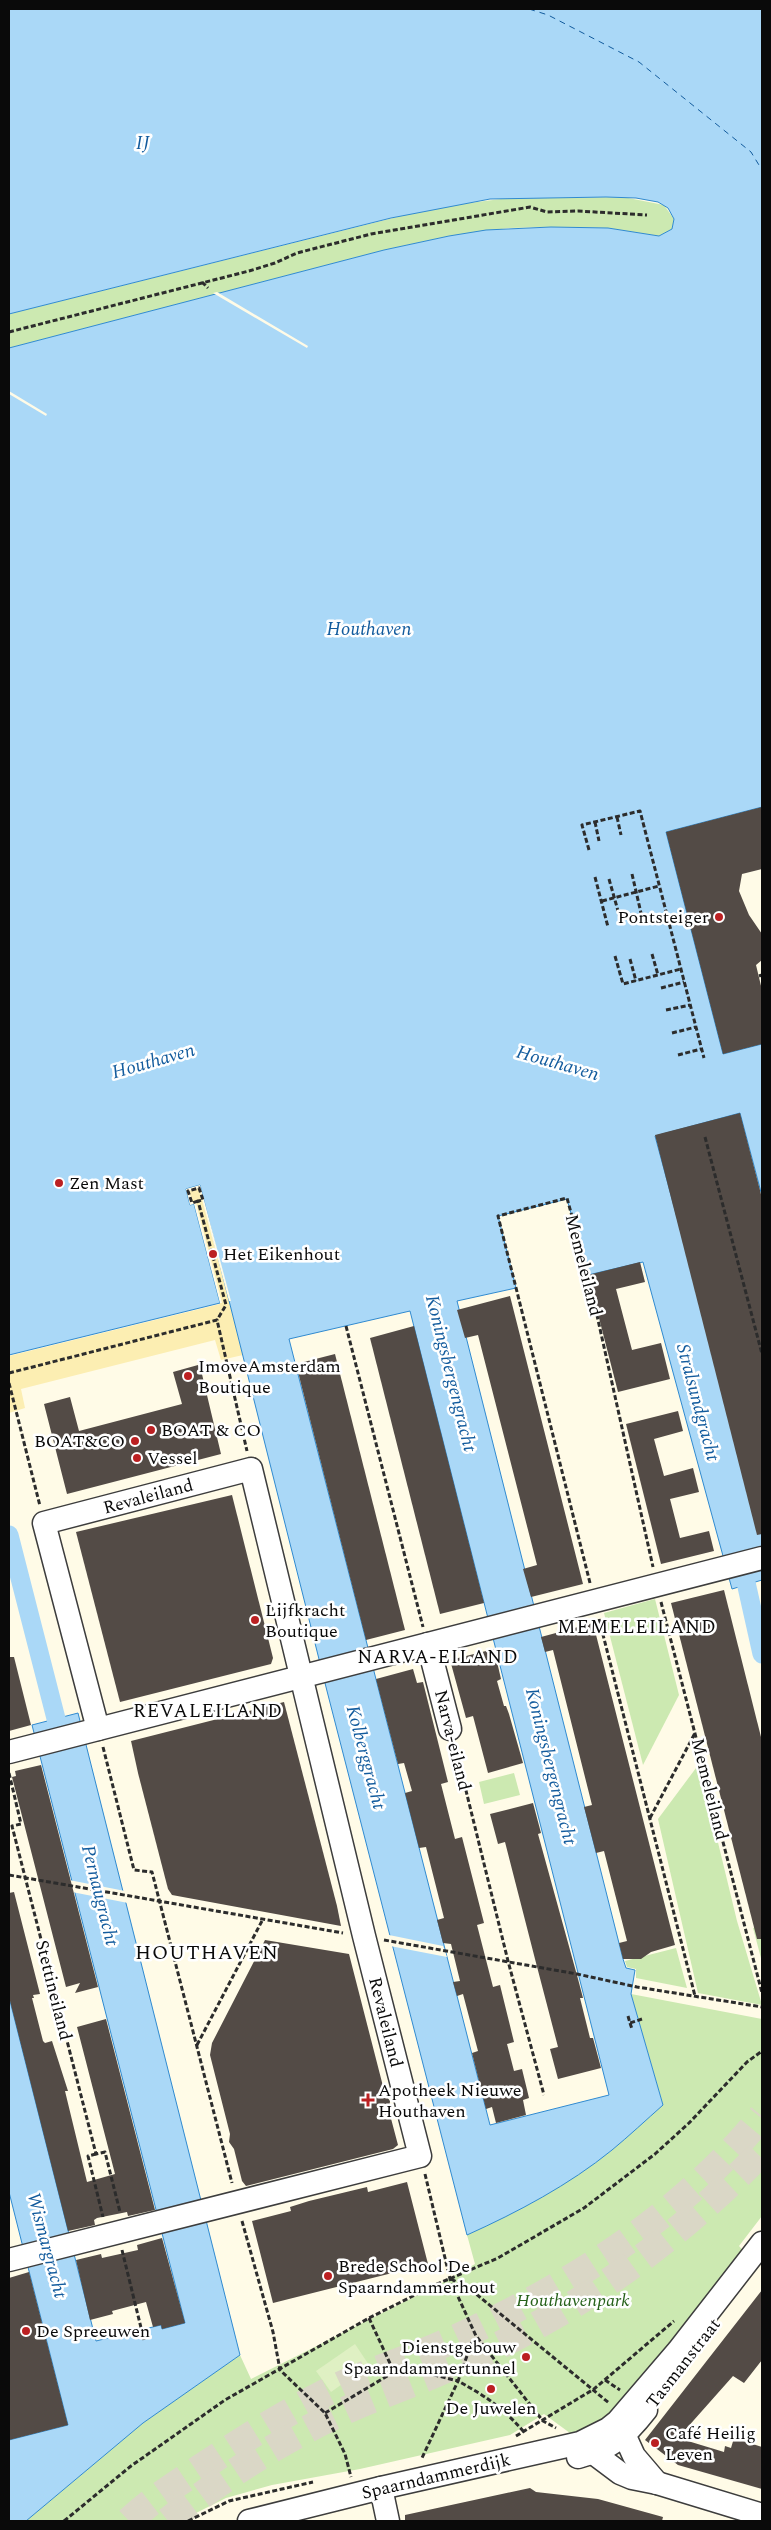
<svg xmlns="http://www.w3.org/2000/svg" width="771" height="2530" font-family="Spectral,serif">
<style>
.green{fill:#cce9b1}
.sand{fill:#fceeb2}
.pitch{fill:#dff0c3}
.water{fill:#aad8f7;stroke:#308ad0;fill-rule:evenodd}
.pier{fill:#fffbe7}
.lines{fill:none;stroke-linecap:round;stroke-linejoin:round}
.canal{stroke:#aad8f7;stroke-width:19}
.ferry{stroke:#125b9d;stroke-width:1;stroke-dasharray:6 5;stroke-linecap:butt}
.building{fill:#534b46}
.highway-tunnel{stroke:#dad7c6;stroke-width:28;stroke-dasharray:28 14;stroke-linecap:butt}
.minor-casing{stroke:#3d3d3d;stroke-width:25}
.path{stroke:#2c2c2c;stroke-width:3;stroke-dasharray:5 2.5;stroke-linecap:butt}
.minor{stroke:#fff;stroke-width:22}
.poi-dot{fill:#bb2022;stroke:#fff;stroke-width:2}
.labels{text-anchor:middle;stroke-width:5;stroke-linejoin:round;paint-order:stroke}
.poi-label{font-size:18px;fill:#0a0a0a;stroke:#fff;text-anchor:start}
.street-label{font-size:18px;fill:#0a0a0a;stroke:#fff}
.park-label{font-size:18px;font-style:italic;fill:#26611a;stroke:#fff}
.water-label{font-size:19px;font-style:italic;fill:#125b9d;stroke:#fff}
.neighbourhood-label{font-size:19px;letter-spacing:1px;fill:#0a0a0a;stroke:#fff}
.quarter-label{font-size:20px;letter-spacing:1px;fill:#0a0a0a;stroke:#fff}
</style>
<rect width="100%" height="100%" fill="#fffbe7"/>
<g class="green">
<path d="M623,197l41,8 10,14 -2,10 -13,7 -51,-8 -57,-1 -42,1 -60,8 -65,14 -375,98v-34l428,-107 72,-9z"/>
<path d="M655,1599l24,96 -36,70 -39,-152z"/>
<path d="M699,1764l38,157 25,84 -64,-12 -40,-174z"/>
<path d="M514,1773l6,22 -36,9 -5,-22z"/>
<path d="M762,1925v37l-9,-34z"/>
<path d="M676,1948l11,40 -51,-10v-9l-9,-2 -2,-6z"/>
<path d="M631,1994l131,25v197l-23,30 8,9 -131,157 -42,24 -30,-22 -34,21 -150,34 -88,16 -46,13 -46,23h-154l117,-98 97,-68 11,24 191,-96 33,-19 -8,-29 63,-31 40,-25 41,-28 52,-46z"/>
</g>
<path class="sand" d="M201,1185l42,170 -22,5 -6,-20 -194,49 4,19 -16,5v-57l211,-52 -26,-99h-4l-4,-16z"/>
<path class="pitch" d="M355,2344l14,21 -38,27 -15,-21z"/>
<g class="water">
<path d="M9,9h753v798l-96,25 57,222 39,-10v152l-22,-83 -85,23 107,396v48l-30,9 -89,-327 -55,13 -21,-76 -69,17 18,72 -59,13 166,658 3,9 9,2 -4,24 32,111c-17,15 -34,31 -51,45 -43,35 -94,62 -145,85l-140,-544 -127,-506 -14,4 4,16 4,-1 26,99 -211,52v-1007l375,-98 65,-14 37,-6 65,-3 57,1 51,8 13,-7 2,-10 -6,-11 -10,-6 -22,-4 -30,-1 -116,2 -99,19 -382,96zM410,1311l199,784 -119,30 -201,-786z"/>
<path d="M78,1713l162,642 -97,68 -117,98h-17v-81l59,-15 -59,-233v-195l87,344 65,-16 1,4 23,-6 -153,-598z"/>
</g>
<g class="pier">
<path d="M217,292l91,54 -1,2 -94,-55z"/>
<path d="M9,391l38,23 -1,2 -37,-22z"/>
<path d="M200,1185l31,116h-2l-30,-113 -10,3 3,11 4,1 26,100h-2l-26,-99 -4,1 -4,-16z"/>
<path d="M69,1880l56,11 3,12 -56,-11z"/>
<path d="M389,1935l54,11 4,11 -57,-11z"/>
</g>
<g class="lines">
<g class="canal">
<path d="M9,1535l53,207"/>
<path d="M741,1560l21,94"/>
</g>
<path class="ferry" d="M529,9l19,6 91,47 112,90 11,18"/>
</g>
<g class="building">
<path d="M762,807v62l-20,5 -3,17 10,24 13,19v26l-6,5 6,25v54l-39,10 -57,-222z"/>
<path d="M740,1113l22,85v336l-5,1 -102,-400z"/>
<path d="M640,1262l5,20 -29,7 16,61 29,-7 9,36 -52,13 -30,-117z"/>
<path d="M510,1296l73,288 -52,13 -8,-28 14,-4 -59,-230 -13,3 -8,-28z"/>
<path d="M414,1326l70,277 -44,11 -70,-276z"/>
<path d="M335,1354l70,276 -39,10 -70,-276z"/>
<path d="M198,1365l3,5 20,84 -154,40 -23,-90 26,-7 9,34 103,-27 -9,-32z"/>
<path d="M678,1411l5,20 -29,8 10,37 29,-8 6,24 -29,7 10,39 29,-7 5,20 -53,13 -35,-140z"/>
<path d="M232,1495l41,163 -2,6 -151,38 -44,-170z"/>
<path d="M724,1590l38,151v198h-5l-86,-336z"/>
<path d="M593,1623l82,322 -24,7 -10,7h-18l-4,-16 8,-2 -23,-90 -8,2 -12,-46 8,-2 -39,-155 -8,2 -4,-15z"/>
<path d="M494,1649l7,30 -4,2 7,25h2l3,8 14,49 -35,10 -15,-57 -7,2 -16,-58z"/>
<path d="M9,1657h5l17,68 -22,6z"/>
<path d="M413,1669l4,14 6,-1 25,100 -7,2 14,55 7,-2 22,86 -7,2 16,62 7,-2 14,57 -7,2 7,27 8,-2 7,29 -6,2 3,15 -30,8 -4,-16 -6,2 -14,-56 6,-2 -15,-57 -6,2 -4,-14 7,-1 -9,-37 -8,-1 -6,-23 7,-2 -18,-71 -7,1 -14,-55 7,-2 -8,-28 -6,1 -22,-85z"/>
<path d="M284,1702l53,204 4,20 -169,-31 -4,-6 -30,-116 -7,-32z"/>
<path d="M41,1765l57,222 -23,6 5,-10 -14,4 -54,-210 4,-1 -1,-5z"/>
<path d="M533,1803l8,30 -3,1 40,145 5,19h-3l10,40h3l8,30 -43,11 -8,-30 8,-2 -23,-88 -30,-117 -7,2 -8,-30z"/>
<path d="M14,1892l26,102 -7,1 1,3h-2l11,43 2,2 7,-2 16,50h-3l22,91 28,-8 -38,-147 29,-8 49,191 -27,6 -1,-4 -30,6 -3,2 1,5 -27,6 -59,-234v-104z"/>
<path d="M265,1940l84,14 36,140 5,7 -1,10 9,34 -5,4 -147,37 -4,-5 -8,-32 -5,-7 1,-8 -20,-79 2,-12z"/>
<path d="M407,2182l21,82 -155,39 -21,-82 39,-10 -1,-4 19,-6 58,-14 1,5z"/>
<path d="M162,2238l23,85 -23,6 -1,-4 -8,2 -7,-25 -34,9 1,3 -23,6 -14,-60 25,-6 1,4 36,-8 -1,-5z"/>
<path d="M29,2272l39,153 -59,15v-162z"/>
<path d="M762,2290v70l-18,23 -11,-7 -55,62 46,14 1,-6 6,2 3,-10 28,9v42l-84,-24 -33,-25z"/>
<path d="M530,2488l6,4 62,7 65,18 -1,4h-257v-6z"/>
</g>
<g class="lines">
<g class="highway-tunnel">
<path d="M129,2521c21,-20 46,-36 70,-52 45,-30 89,-58 138,-82 36,-17 75,-29 113,-46 117,-53 231,-124 312,-225"/>
<path d="M168,2521c54,-43 110,-79 172,-108 34,-16 70,-28 104,-43 34,-13 67,-30 99,-48 82,-45 154,-104 219,-170"/>
</g>
<defs>
<g id="minor">
<path d="M428,1644l22,85"/>
<path d="M9,1752l753,-194"/>
<path d="M9,2260l411,-104 -56,-220 -113,-467 -207,54 54,206"/>
<path d="M619,2423l15,33 23,27"/>
<path d="M584,2446l36,27 12,5 25,5 105,32"/>
<path d="M578,2457c34,-9 46,-19 68,-47"/>
<path d="M381,2488l7,33"/>
<path d="M249,2521l132,-33 199,-45 28,-14 10,-8 60,-70 84,-108"/>
</g>
</defs>
<use href="#minor" class="minor-casing"/>
<g class="path">
<path d="M202,282l6,6"/>
<path d="M9,332l240,-61 26,-8 22,-10 74,-19 159,-27 17,5 31,-1 69,4"/>
<path d="M617,817l4,18"/>
<path d="M595,822l4,19"/>
<path d="M589,850l-7,-25 58,-14 64,247"/>
<path d="M632,874l9,39"/>
<path d="M595,877l13,50"/>
<path d="M609,879l11,39"/>
<path d="M602,901l57,-15"/>
<path d="M652,954l6,21"/>
<path d="M615,956l8,28 58,-15"/>
<path d="M630,959l6,22"/>
<path d="M759,976l3,-1"/>
<path d="M661,988l23,-6"/>
<path d="M666,1010l24,-5"/>
<path d="M672,1033l24,-6"/>
<path d="M678,1055l23,-6"/>
<path d="M705,1137l57,217"/>
<path d="M198,1201l-6,2 -4,-12 11,-3 4,12 -5,1 28,104 -9,15"/>
<path d="M346,1326l77,301"/>
<path d="M9,1373l208,-53 30,131"/>
<path d="M9,1383l31,123"/>
<path d="M590,1583l-92,-367 69,-18 21,77 65,292"/>
<path d="M661,1602l101,391"/>
<path d="M599,1619l96,377"/>
<path d="M455,1746l53,215 36,134"/>
<path d="M103,1747l31,123 18,2 80,311"/>
<path d="M9,1773l12,51 -9,2 84,328 9,-2 15,60"/>
<path d="M650,1818l45,-85"/>
<path d="M9,1875l334,58"/>
<path d="M384,1940l193,34 60,13 125,20"/>
<path d="M628,2016l2,7 12,-4"/>
<path d="M630,2023l2,6"/>
<path d="M197,2045l66,-126"/>
<path d="M96,2154l-8,2 15,61"/>
<path d="M425,2174l25,105 26,57 67,85 13,7"/>
<path d="M242,2221l31,111 7,38 45,43 20,41 6,23"/>
<path d="M122,2250l22,90"/>
<path d="M451,2279l19,10 139,114"/>
<path d="M369,2318l25,54"/>
<path d="M472,2342l-14,39c29,16 44,26 66,51"/>
<path d="M605,2380l15,10"/>
<path d="M325,2413l69,-41 33,1 31,8 -36,77"/>
<path d="M516,2436l78,-47 80,-68"/>
<path d="M64,2521l67,-55 94,-66 144,-82 66,-33 63,-27 86,-50 71,-54 34,-31 58,-61 15,-11"/>
<path d="M188,2521l41,-20 84,-19"/>
</g>
<use href="#minor" class="minor"/>
</g>
<g class="poi-dot">
<circle cx="719" cy="917" r="5"/>
<circle cx="59" cy="1183" r="5"/>
<circle cx="213" cy="1254" r="5"/>
<circle cx="188" cy="1376" r="5"/>
<circle cx="151" cy="1430" r="5"/>
<circle cx="135" cy="1441" r="5"/>
<circle cx="137" cy="1458" r="5"/>
<circle cx="255" cy="1620" r="5"/>
<path d="M365.5 2092.5h5v5h5v5h-5v5h-5v-5h-5v-5h5z"/>
<circle cx="328" cy="2276" r="5"/>
<circle cx="26" cy="2331" r="5"/>
<circle cx="526" cy="2357" r="5"/>
<circle cx="491" cy="2389" r="5"/>
<circle cx="655" cy="2443" r="5"/>
</g>
<g class="labels">
<g class="poi-label">
<text x="709" y="923" text-anchor="end">Pontsteiger</text>
<text x="69" y="1189">Zen Mast</text>
<text x="223" y="1260">Het Eikenhout</text>
<text x="198" y="1372">ImoveAmsterdam<tspan x="198" dy="21">Boutique</tspan></text>
<text x="161" y="1436">BOAT &amp; CO</text>
<text x="125" y="1447" text-anchor="end">BOAT&amp;CO</text>
<text x="147" y="1464">Vessel</text>
<text x="265" y="1616">Lijfkracht<tspan x="265" dy="21">Boutique</tspan></text>
<text x="378" y="2096">Apotheek Nieuwe<tspan x="378" dy="21">Houthaven</tspan></text>
<text x="338" y="2272">Brede School De<tspan x="338" dy="21">Spaarndammerhout</tspan></text>
<text x="36" y="2337">De Spreeuwen</text>
<text x="516" y="2353" text-anchor="end">Dienstgebouw<tspan x="516" dy="21">Spaarndammertunnel</tspan></text>
<text x="491" y="2414" text-anchor="middle">De Juwelen</text>
<text x="665" y="2439">Café Heilig<tspan x="665" dy="21">Leven</tspan></text>
</g>
<g class="street-label">
<text transform="translate(584 1265) rotate(76)" y="6">Memeleiland</text>
<text transform="translate(148 1496) rotate(-15)" y="6">Revaleiland</text>
<text transform="translate(453 1740) rotate(76)" y="6">Narva-eiland</text>
<text transform="translate(710 1789) rotate(76)" y="6">Memeleiland</text>
<text transform="translate(54 1990) rotate(76)" y="6">Stettineiland</text>
<text transform="translate(386 2022) rotate(76)" y="6">Revaleiland</text>
<text transform="translate(683 2363) rotate(-52)" y="6">Tasmanstraat</text>
<text transform="translate(436 2476) rotate(-13)" y="6">Spaarndammerdijk</text>
</g>
<g class="park-label">
<text x="573" y="2306">Houthavenpark</text>
</g>
<g class="water-label">
<text x="143" y="149">IJ</text>
<text x="369" y="635">Houthaven</text>
<text transform="translate(153 1060) rotate(-16)" y="7">Houthaven</text>
<text transform="translate(558 1062) rotate(16)" y="7">Houthaven</text>
<text transform="translate(452 1373) rotate(76)" y="7">Koningsbergengracht</text>
<text transform="translate(699 1402) rotate(75)" y="7">Stralsundgracht</text>
<text transform="translate(367 1757) rotate(75)" y="7">Kolberggracht</text>
<text transform="translate(552 1766) rotate(76)" y="7">Koningsbergengracht</text>
<text transform="translate(101 1895) rotate(76)" y="7">Pernaugracht</text>
<text transform="translate(48 2245) rotate(75)" y="7">Wismargracht</text>
</g>
<g class="neighbourhood-label">
<text x="637" y="1633">MEMELEILAND</text>
<text x="438" y="1663">NARVA-EILAND</text>
<text x="208" y="1717">REVALEILAND</text>
</g>
<g class="quarter-label">
<text x="207" y="1959">HOUTHAVEN</text>
</g>
</g>
<rect width="771" height="2530" fill="none" stroke="#0a0a0a" stroke-width="20"/>
</svg>
